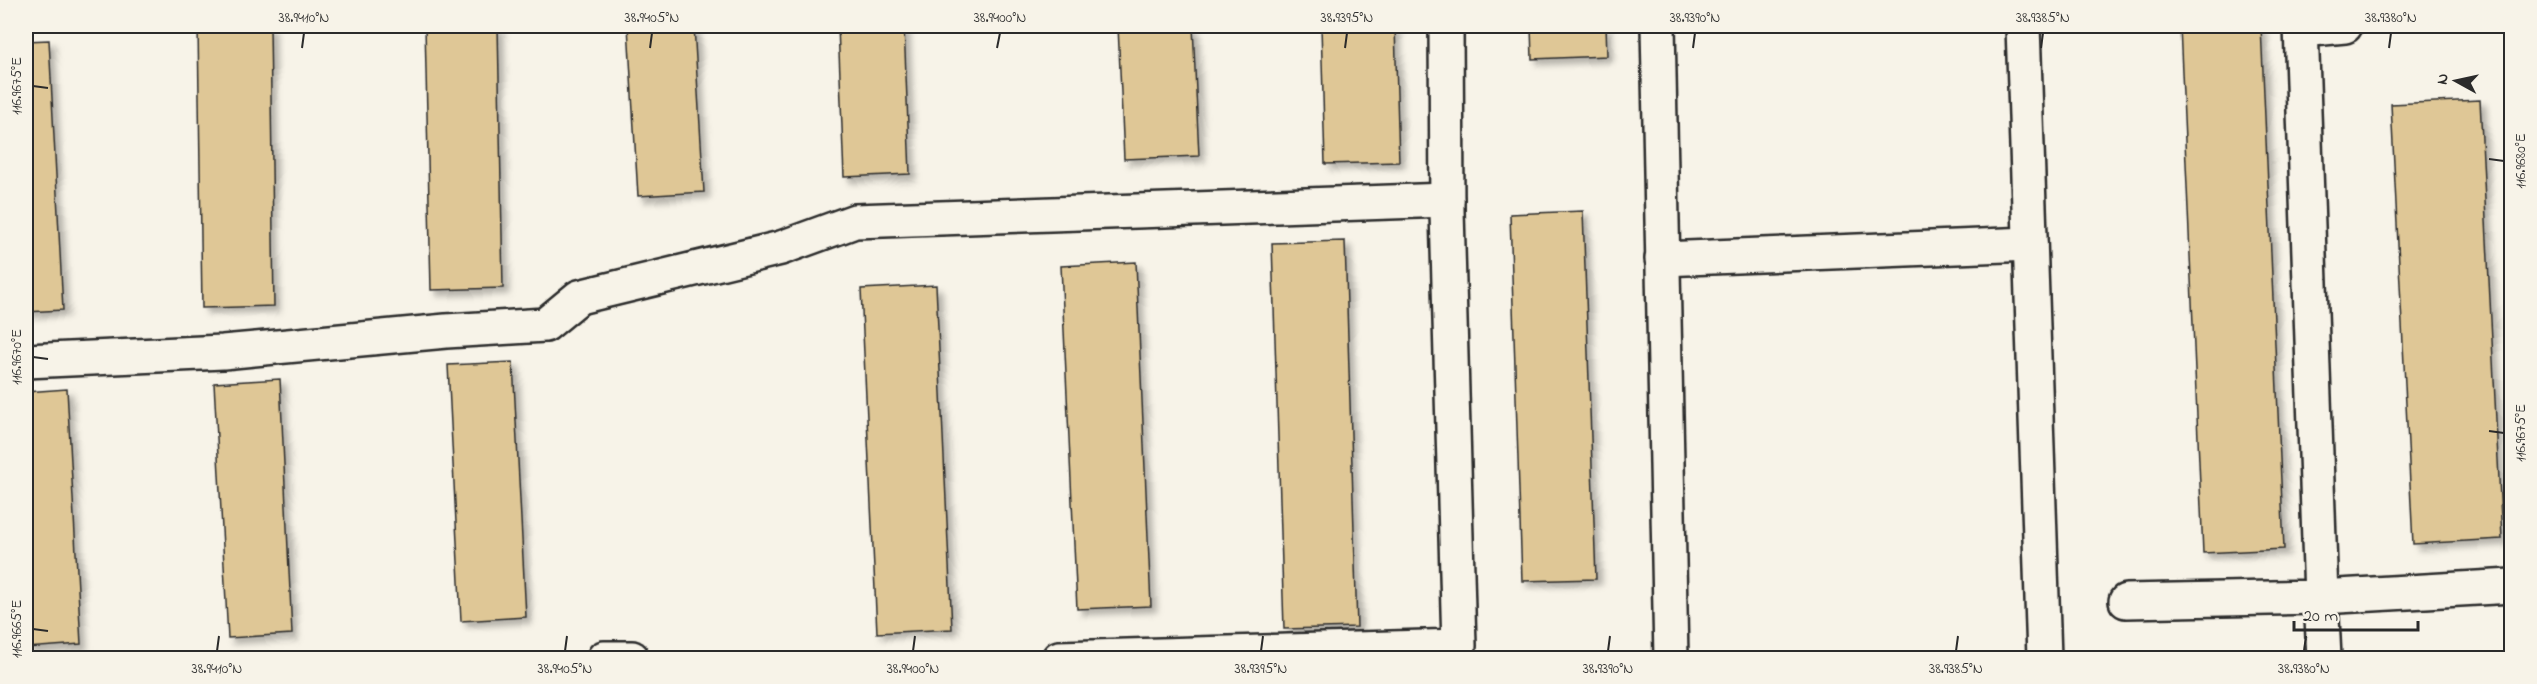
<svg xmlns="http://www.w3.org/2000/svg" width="2537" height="684" font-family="'Indie Flower',sans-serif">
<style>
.building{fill:#dfc796;stroke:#2b2b2b;stroke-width:1.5;filter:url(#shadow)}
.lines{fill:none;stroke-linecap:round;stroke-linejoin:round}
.minor-casing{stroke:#2b2b2b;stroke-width:38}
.minor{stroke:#f7f3e8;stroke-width:33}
.ticks{fill:none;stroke:#2b2b2b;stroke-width:2}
.neatline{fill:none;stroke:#2b2b2b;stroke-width:2}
.ticks-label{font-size:15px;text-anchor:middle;fill:#2b2b2b}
</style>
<defs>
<filter id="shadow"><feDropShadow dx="5.5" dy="5.5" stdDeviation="3" flood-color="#0004"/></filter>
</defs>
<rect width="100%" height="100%" fill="#f7f3e8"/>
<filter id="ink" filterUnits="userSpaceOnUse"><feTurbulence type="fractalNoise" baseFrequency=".0167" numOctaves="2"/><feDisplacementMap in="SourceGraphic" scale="12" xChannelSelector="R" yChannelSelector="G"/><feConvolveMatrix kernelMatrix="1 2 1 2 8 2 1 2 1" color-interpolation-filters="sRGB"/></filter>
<g filter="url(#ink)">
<g class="building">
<path d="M198,26h72l4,280 -72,2z"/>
<path d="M425,26h73l5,262 -72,2z"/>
<path d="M628,26h66l10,166 -66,4z"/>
<path d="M838,26h66l6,148 -66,3z"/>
<path d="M1118,26h75l6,130 -75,3z"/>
<path d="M1321,26h74l4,136 -74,2z"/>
<path d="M1531,26h75l1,30 -75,3z"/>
<path d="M2180,26h81l23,523 -81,4z"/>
<path d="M49,40l14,270 -37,2v-271z"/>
<path d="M2480,100l22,439 -89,5 -22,-440z"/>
<path d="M1583,211l13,368 -74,2 -12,-367z"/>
<path d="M1345,241l12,386 -73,2 -12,-386z"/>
<path d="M1136,262l15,344 -74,3 -16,-343z"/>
<path d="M936,285l16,344 -75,4 -16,-344z"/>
<path d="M513,362l13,255 -65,4 -13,-256z"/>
<path d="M280,379l12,255 -64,4 -14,-255z"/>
<path d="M67,389l14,255 -55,4v-256z"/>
</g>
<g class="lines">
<defs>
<g id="minor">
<path d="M1658,26l13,632"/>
<path d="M2023,26l21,632"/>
<path d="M2302,30l43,-4"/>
<path d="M1662,259l368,-15"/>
<path d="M26,361l197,-9 223,-21 99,-6 34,-28 202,-49 74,-27 592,-21"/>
<path d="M2126,601l195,-4 -20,-571"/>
<path d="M604,658h28"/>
<path d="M1059,658l400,-12 -12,-435 -1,-185"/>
<path d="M2324,658l-3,-61 191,-11"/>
</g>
</defs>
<use href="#minor" class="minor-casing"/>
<use href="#minor" class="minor"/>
</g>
</g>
<path class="ticks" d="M302,48l2,-15M650,48l2,-15M997,48l3,-15M1345,48l2,-15M1693,48l2,-15M2041,48l2,-15M2389,48l2,-15M33,86l15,2M2489,159l15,2M33,357l15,2M2489,431l15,2M33,629l15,2M217,651l2,-15M565,651l2,-15M913,651l2,-15M1261,651l2,-15M1608,651l2,-15M1956,651l2,-15M2304,651l2,-15"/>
<rect width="2537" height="684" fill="none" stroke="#f7f3e8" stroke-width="66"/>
<g transform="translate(2456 81) rotate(278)" stroke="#f7f3e8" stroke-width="4.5" paint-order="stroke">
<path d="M0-4.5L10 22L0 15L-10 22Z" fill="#2b2b2b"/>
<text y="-9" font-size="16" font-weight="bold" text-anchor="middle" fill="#2b2b2b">N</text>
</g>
<path d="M2294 621v9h124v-9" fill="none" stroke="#2b2b2b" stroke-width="3"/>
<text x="2303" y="621" font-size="18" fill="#2b2b2b" stroke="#f7f3e8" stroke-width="4.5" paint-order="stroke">20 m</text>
<rect x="33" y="33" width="2471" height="618" class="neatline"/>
<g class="ticks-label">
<text x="304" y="22">38.9410°N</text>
<text x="652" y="22">38.9405°N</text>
<text x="1000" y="22">38.9400°N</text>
<text x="1347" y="22">38.9395°N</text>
<text x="1695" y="22">38.9390°N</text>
<text x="2043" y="22">38.9385°N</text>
<text x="2391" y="22">38.9380°N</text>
<text transform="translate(16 86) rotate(-90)" y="5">116.9675°E</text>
<text transform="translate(2520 161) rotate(-90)" y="5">116.9680°E</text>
<text transform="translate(16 357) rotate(-90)" y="5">116.9670°E</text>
<text transform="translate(2520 433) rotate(-90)" y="5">116.9675°E</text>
<text transform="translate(16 629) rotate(-90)" y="5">116.9665°E</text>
<text x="217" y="673">38.9410°N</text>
<text x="565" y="673">38.9405°N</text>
<text x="913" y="673">38.9400°N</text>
<text x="1261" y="673">38.9395°N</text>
<text x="1608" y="673">38.9390°N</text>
<text x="1956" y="673">38.9385°N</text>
<text x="2304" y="673">38.9380°N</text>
</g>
</svg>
